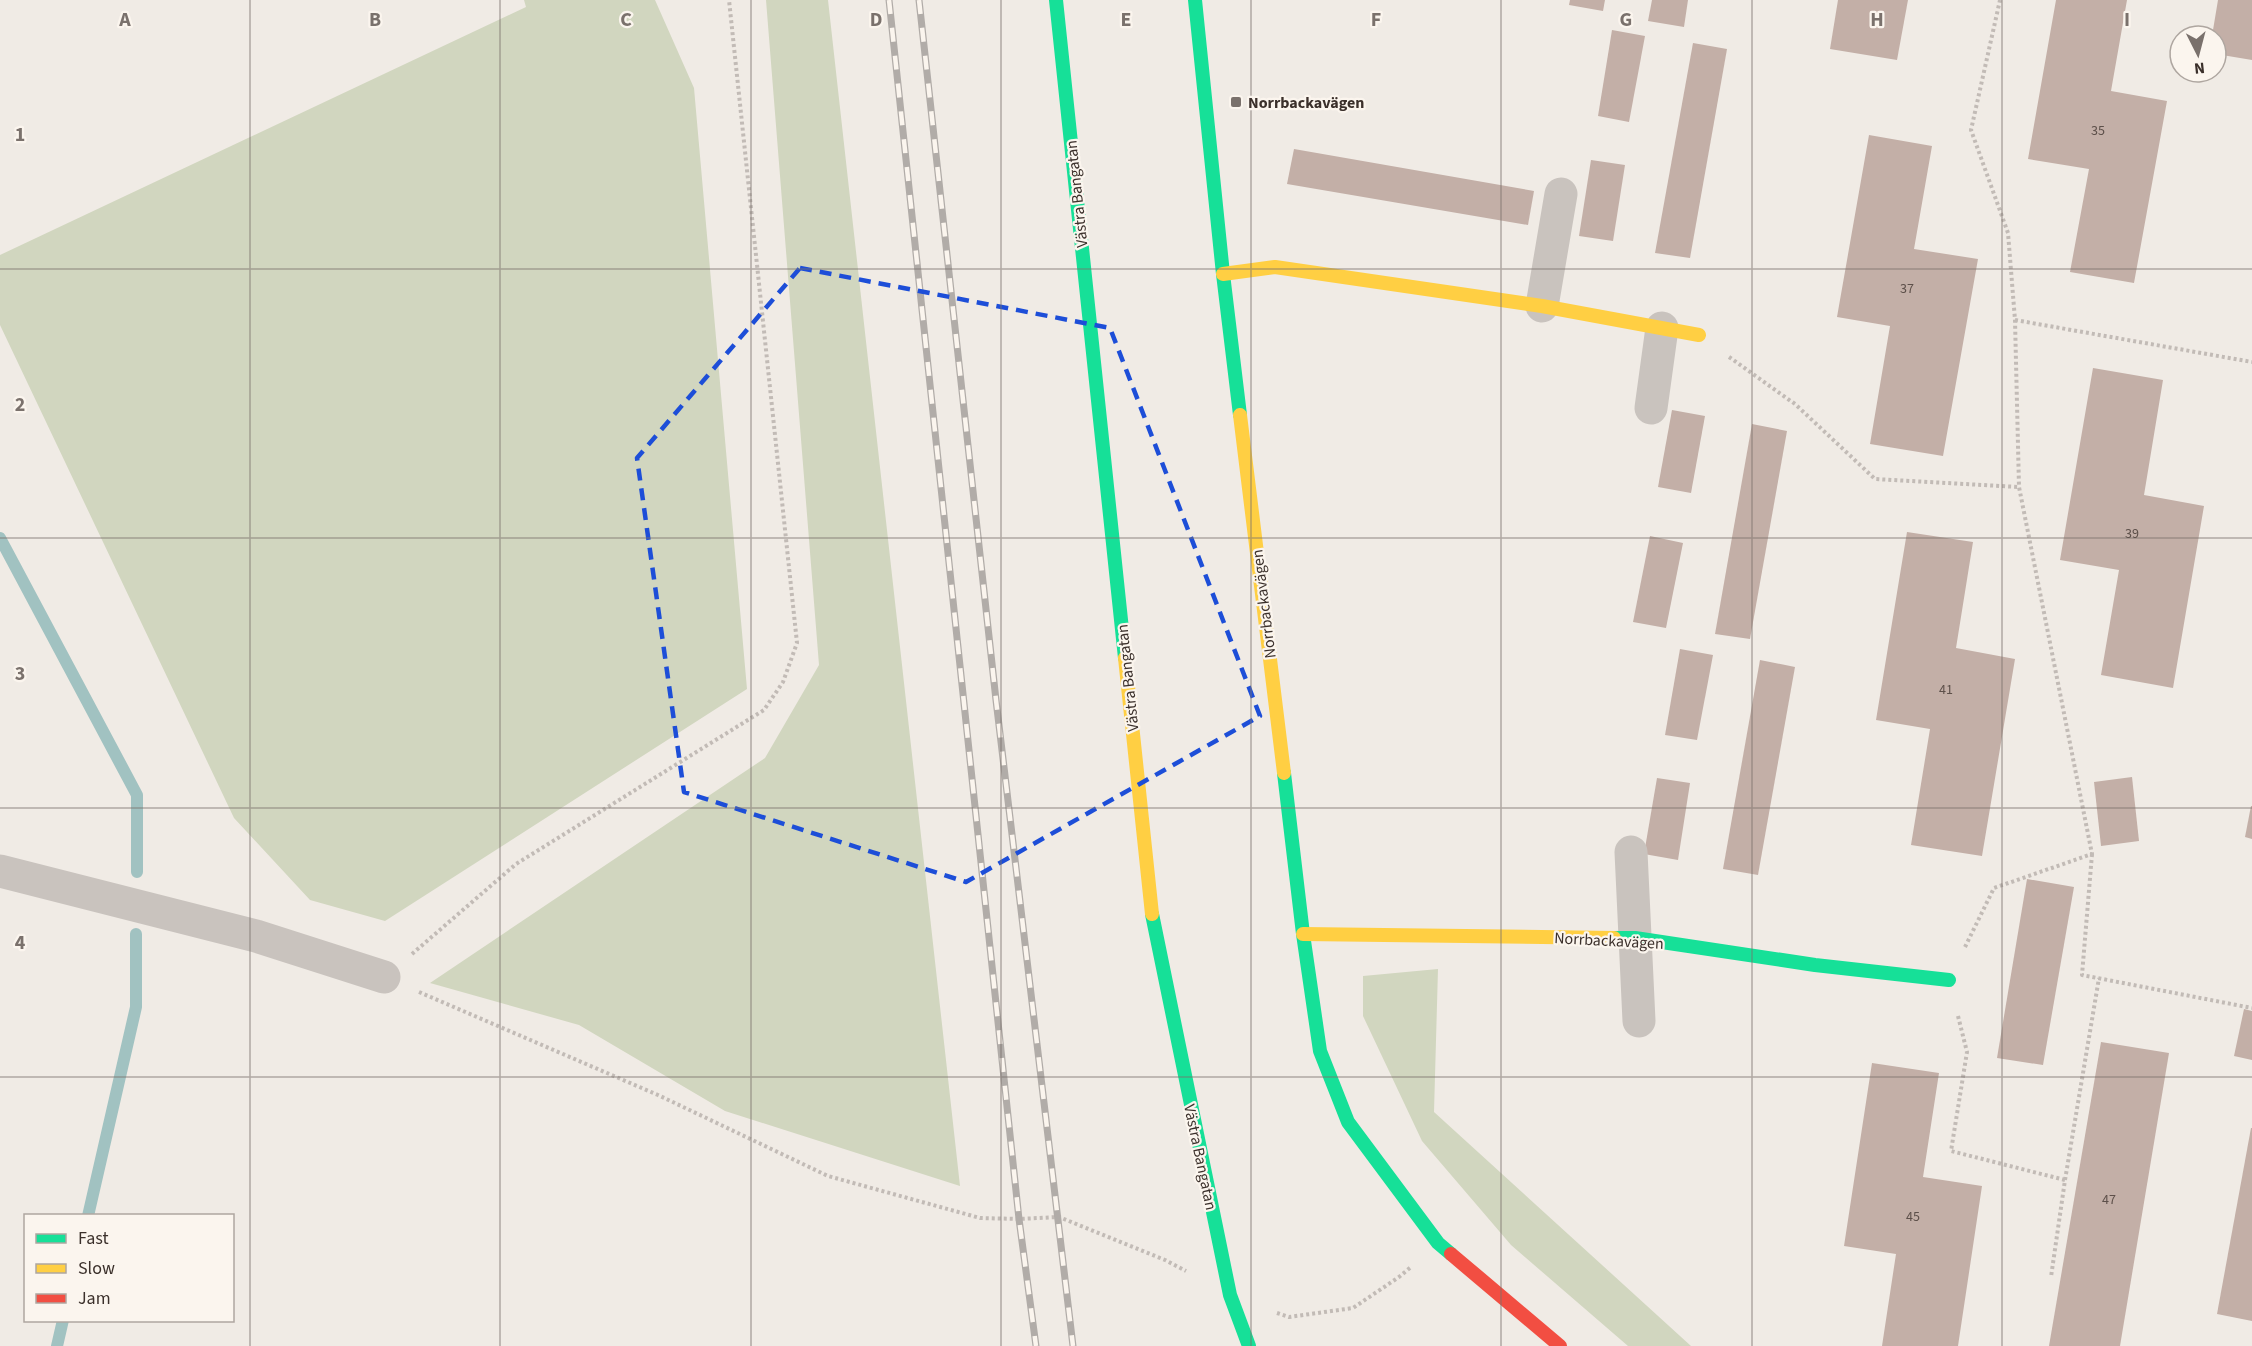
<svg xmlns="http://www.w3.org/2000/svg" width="2252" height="1346" font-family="'Source Sans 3',sans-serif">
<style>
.green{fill:#d1d6bf}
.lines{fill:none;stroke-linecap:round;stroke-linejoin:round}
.stream{stroke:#a1c2c1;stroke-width:12}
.building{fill:#c3afa7}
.path{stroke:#c2bbb6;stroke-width:4;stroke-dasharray:3 3;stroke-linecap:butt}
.street{stroke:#c9c3be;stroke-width:33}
.fast{stroke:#16e098;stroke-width:14}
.slow{stroke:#ffcf43;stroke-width:14}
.jam{stroke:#f24e42;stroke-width:14}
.rail-casing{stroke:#b1aca8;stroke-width:7}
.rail{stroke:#fbf5ee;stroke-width:4.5;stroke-dasharray:14;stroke-linecap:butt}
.marked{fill:none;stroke:#1d4ed8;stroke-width:4.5;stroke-dasharray:12 8;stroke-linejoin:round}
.grid{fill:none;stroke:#7a716c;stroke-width:1.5;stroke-opacity:0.55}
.poi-dot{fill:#7a716c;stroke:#fbf5ee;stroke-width:2}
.labels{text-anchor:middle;stroke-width:4.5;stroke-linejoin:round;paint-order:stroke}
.number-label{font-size:14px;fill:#5d504a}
.poi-label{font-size:16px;font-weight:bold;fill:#3b302b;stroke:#fbf5ee;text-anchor:start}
.street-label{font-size:16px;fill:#3b302b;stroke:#fbf5ee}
.grid-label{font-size:20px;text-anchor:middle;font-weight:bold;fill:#7a716c;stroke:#fbf5ee;stroke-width:4.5;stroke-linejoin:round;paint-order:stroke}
</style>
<rect width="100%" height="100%" fill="#f0ebe5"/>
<g class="green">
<path d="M524,0h131l39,88 53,601 -362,232 -75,-21 -76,-82 -234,-493v-70l526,-248z"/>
<path d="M766,0h62l132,1186 -235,-75 -146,-86 -149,-42 335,-225 54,-93z"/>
<path d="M1438,969l-4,143 257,234h-63l-117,-101 -89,-104 -59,-125v-40z"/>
</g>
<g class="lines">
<g class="stream">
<path d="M0,538l137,257v77"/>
<path d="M88,1216l48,-209v-73"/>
<path d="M57,1346l6,-26"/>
</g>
</g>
<g class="building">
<path d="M1570,0h35l-2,11 -34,-6z"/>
<path d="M1652,0h36l-4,27 -36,-6z"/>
<path d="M1838,0h70l-11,60 -67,-11z"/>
<path d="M2056,0h71l-16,91 56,10 -33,182 -64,-11 19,-103 -61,-10z"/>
<path d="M2218,0h34v60l-36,-6v-18h-4z"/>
<path d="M1612,30l33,6 -16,86 -31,-6z"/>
<path d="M1693,43l34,6 -37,209 -35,-5z"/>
<path d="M1869,135l63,11 -18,103 64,10 -35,197 -73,-12 20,-118 -53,-9z"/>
<path d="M1294,149l240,42 -6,34 -241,-41z"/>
<path d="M1591,160l34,5 -12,76 -34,-5z"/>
<path d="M2093,368l70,12 -19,115 60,11 -31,182 -72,-13 18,-105 -59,-10z"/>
<path d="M1672,410l33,6 -14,77 -33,-6z"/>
<path d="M1752,424l35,7 -37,208 -35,-5z"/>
<path d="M1907,532l66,10 -17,106 59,11 -33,197 -71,-11 19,-116 -54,-9z"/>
<path d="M1650,536l33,7 -17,85 -33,-6z"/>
<path d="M1680,649l33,6 -16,85 -32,-5z"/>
<path d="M1760,660l35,7 -37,208 -35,-6z"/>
<path d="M2132,777l7,64 -38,5 -7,-64z"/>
<path d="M1657,778l33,5 -12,77 -34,-6z"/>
<path d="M2251,806h1v33l-7,-2z"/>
<path d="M2027,879l47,8 -31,178 -46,-7z"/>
<path d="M2244,1009l8,2v49l-18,-4z"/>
<path d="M2101,1042l68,11 -49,293h-71z"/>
<path d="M1872,1063l67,10 -16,104 59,9 -24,160h-76l14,-92 -52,-8z"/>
<path d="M2251,1128h1v193l-35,-7z"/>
</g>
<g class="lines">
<g class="path">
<path d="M2015,320l237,42"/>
<path d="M1729,357l66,47 80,75 144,8"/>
<path d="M2092,854l-10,121 170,33"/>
<path d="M1965,947l29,-59 98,-34 -73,-367 -4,-167 -7,-87 -37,-103 29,-130"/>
<path d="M412,954l104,-90 248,-154 19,-28 14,-39 -68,-643"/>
<path d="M419,992l239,103 170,81 152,42 39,1 40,-2 106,43 21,11"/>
<path d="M1958,1016l9,36 -16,99 114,29 -14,97"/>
<path d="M2065,1180l34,-202"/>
<path d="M1277,1313l12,4 64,-9 46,-31 12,-10"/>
</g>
<g class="street">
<path d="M1542,306l19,-112"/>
<path d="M1651,408l11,-80"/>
<path d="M1631,852l8,169"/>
<path d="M0,871l256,65 128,41"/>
</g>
<g class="fast">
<path d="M1056,0l69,658"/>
<path d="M1195,0l28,274 17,141"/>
<path d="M1284,773l19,161 17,117 28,71 90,121 13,11"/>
<path d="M1152,914l78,381 19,51"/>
<path d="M1614,938h21l180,27 134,15"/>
</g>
<g class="slow">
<path d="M1223,274l52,-7 267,39 157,29"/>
<path d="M1240,415l44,358"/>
<path d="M1125,658l27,256"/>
<path d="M1303,934l311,4"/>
</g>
<path class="jam" d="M1451,1254l109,92"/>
<defs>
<g id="rail">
<path d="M889,0l130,1219 17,127"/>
<path d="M919,0l77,700 77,646"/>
</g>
</defs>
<use href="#rail" class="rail-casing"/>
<use href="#rail" class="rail"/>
</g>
<path class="marked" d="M800,268l310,60 150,388 -294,166 -282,-90 -47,-334z"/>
<path class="grid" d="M250,0v1346M500,0v1346M751,0v1346M1001,0v1346M1251,0v1346M1501,0v1346M1752,0v1346M2002,0v1346M0,269h2252M0,538h2252M0,808h2252M0,1077h2252"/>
<rect class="poi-dot" x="1230" y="96" width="12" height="12" rx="3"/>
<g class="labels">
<g class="number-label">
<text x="2098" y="135">35</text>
<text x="1907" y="293">37</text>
<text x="2132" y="538">39</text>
<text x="1946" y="694">41</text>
<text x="2109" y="1204">47</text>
<text x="1913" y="1221">45</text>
</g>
<g class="poi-label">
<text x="1248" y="108">Norrbackavägen</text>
</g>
<g class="street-label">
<text transform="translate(1076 194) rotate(-96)" y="6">Västra Bangatan</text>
<text transform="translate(1263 604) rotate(-97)" y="6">Norrbackavägen</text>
<text transform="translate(1127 678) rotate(-96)" y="6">Västra Bangatan</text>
<text transform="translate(1609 940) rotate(3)" y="6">Norrbackavägen</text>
<text transform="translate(1201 1157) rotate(78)" y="6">Västra Bangatan</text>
</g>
</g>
<g class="grid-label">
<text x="125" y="26">A</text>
<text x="375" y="26">B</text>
<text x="626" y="26">C</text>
<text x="876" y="26">D</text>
<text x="1126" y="26">E</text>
<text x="1376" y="26">F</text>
<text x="1626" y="26">G</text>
<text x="1877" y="26">H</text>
<text x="2127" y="26">I</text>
<text x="20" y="141">1</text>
<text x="20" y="411">2</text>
<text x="20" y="680">3</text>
<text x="20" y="949">4</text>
</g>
<rect x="24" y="1214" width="210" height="108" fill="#fbf5ee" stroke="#aea6a0" stroke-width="1.5"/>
<rect x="36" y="1234" width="30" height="9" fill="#16e098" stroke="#aea6a0" stroke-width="1.5"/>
<text x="78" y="1244" font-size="18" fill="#3b302b">Fast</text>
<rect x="36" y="1264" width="30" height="9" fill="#ffcf43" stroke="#aea6a0" stroke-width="1.5"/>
<text x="78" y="1274" font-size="18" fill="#3b302b">Slow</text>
<rect x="36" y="1294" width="30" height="9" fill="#f24e42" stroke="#aea6a0" stroke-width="1.5"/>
<text x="78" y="1304" font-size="18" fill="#3b302b">Jam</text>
<g transform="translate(2198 54) rotate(174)"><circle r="28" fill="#fbf5ee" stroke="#aea6a0" stroke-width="1.5"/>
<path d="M0-4.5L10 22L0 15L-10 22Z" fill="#7a716c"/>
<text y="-9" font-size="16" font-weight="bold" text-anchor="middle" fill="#3b302b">N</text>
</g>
</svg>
